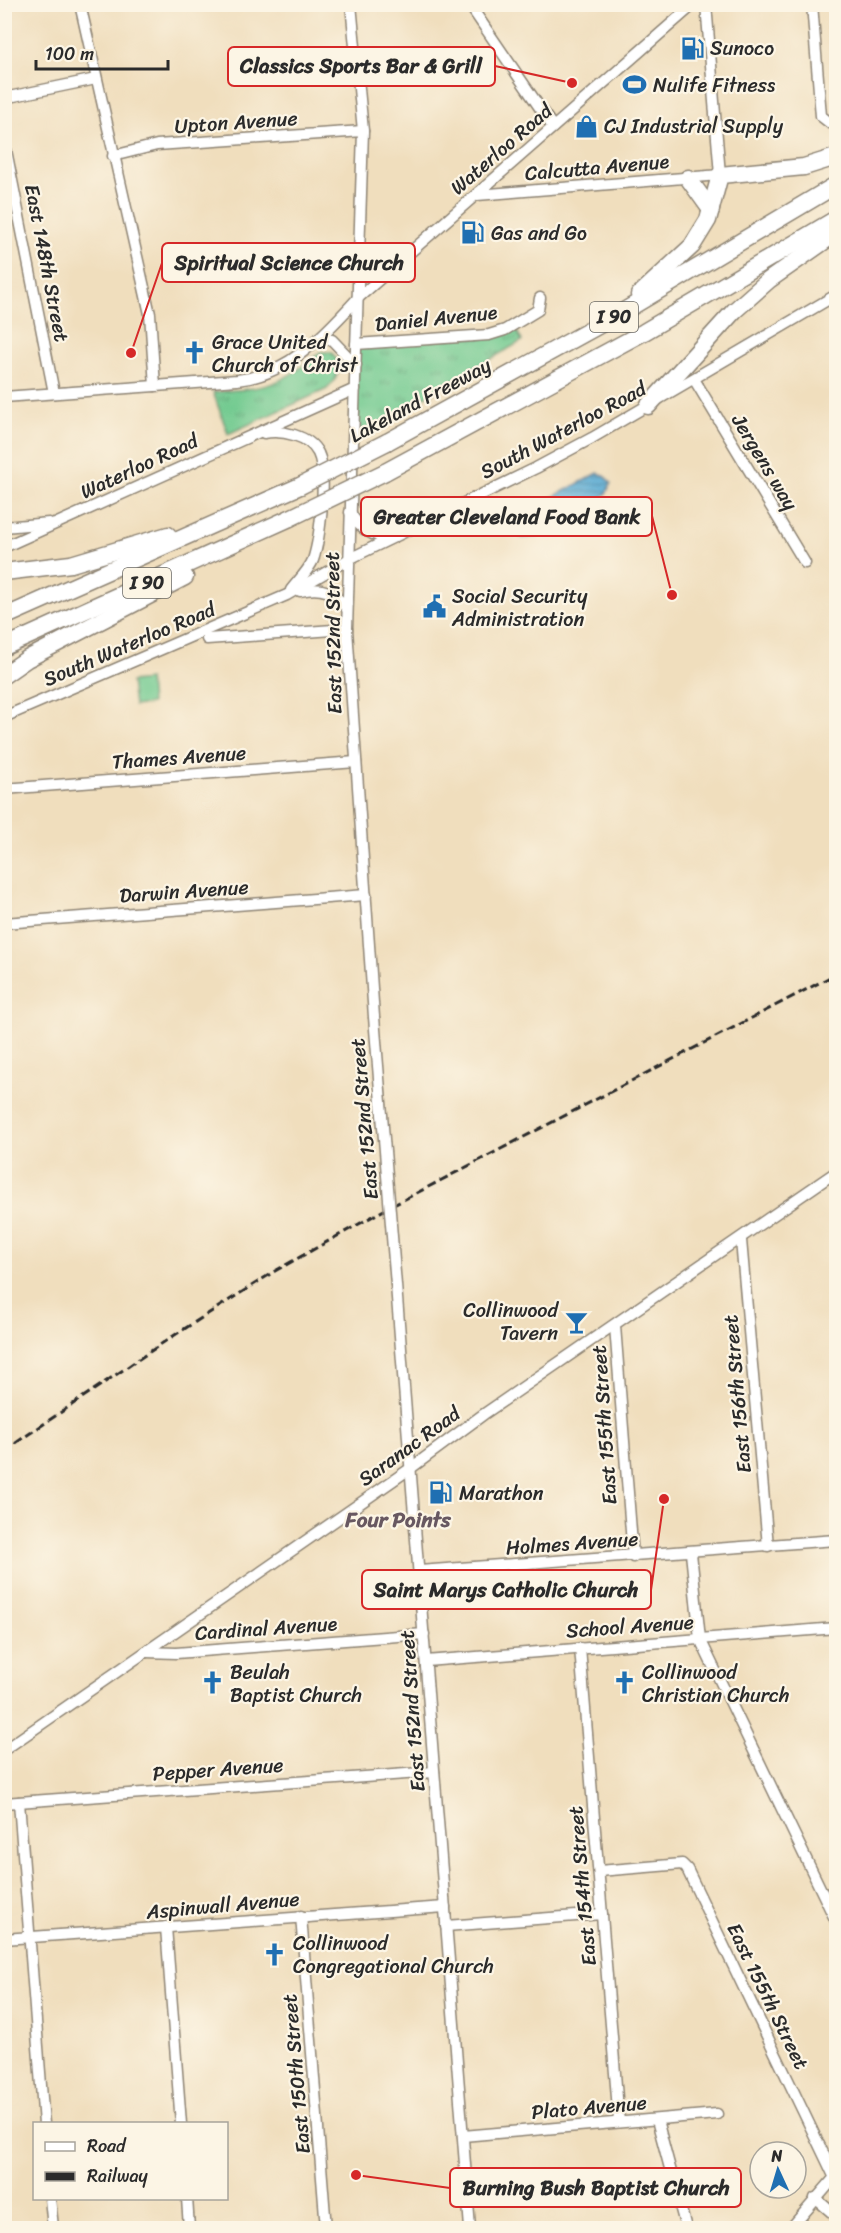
<svg xmlns="http://www.w3.org/2000/svg" width="841" height="2233" font-family="Sriracha,sans-serif">
<style>
.grass{fill:url(#grass-tufts);stroke:#4e7a5e;stroke-width:1.5}
.park{fill:#72ca90;stroke:#4e7a5e;stroke-width:1.5}
.water{fill:url(#water-rules);stroke:#426a7f;stroke-width:1.5}
.lines{fill:none;stroke-linecap:round;stroke-linejoin:round}
.minor-casing{stroke:#8e8474;stroke-width:13}
.highway-casing{stroke:#8e8474;stroke-width:19}
.minor{stroke:#fff;stroke-width:10}
.highway{stroke:#fff;stroke-width:16}
.rail{stroke:#2b2b2b;stroke-width:3;stroke-dasharray:9 4.5;stroke-linecap:butt}
.minor-bridge-casing{stroke:#8e8474;stroke-width:13;stroke-linecap:butt}
.highway-bridge-casing{stroke:#8e8474;stroke-width:19;stroke-linecap:butt}
.minor-bridge{stroke:#fff;stroke-width:10}
.highway-bridge{stroke:#fff;stroke-width:16}
.labels{text-anchor:middle;stroke-width:4.5;stroke-linejoin:round;paint-order:stroke}
.shield{fill:#fcf5e5;stroke:#6a6863;stroke-width:1.5}
.shield-label{font-size:18px;font-weight:bold;fill:#2b2b2b}
.poi-label{font-size:20px;fill:#2b2b2b;stroke:#fcf5e5;text-anchor:start}
.street-label{font-size:20px;fill:#2b2b2b;stroke:#fcf5e5}
.neighbourhood-label{font-size:21px;font-weight:bold;fill:#685861;stroke:#fcf5e5}
.leader{fill:none;stroke:#d62828;stroke-width:2}
.callout-dot{fill:#d62828;stroke:#fcf5e5;stroke-width:2}
.callout{fill:#fcf5e5;stroke:#d62828;stroke-width:2}
.callout-label{font-size:21px;text-anchor:middle;font-weight:bold;fill:#2b2b2b}
</style>
<defs>
<pattern id="grass-tufts" width="24" height="20" patternUnits="userSpaceOnUse" patternTransform="scale(1.5)"><rect width="24" height="20" fill="#72ca90"/><path d="M3 7l-1-3M5 7V3M7 7l1-3M15 17l-1-3M17 17v-4M19 17l1-3" fill="none" stroke="#5ea476"/></pattern>
<pattern id="water-rules" width="6" height="5" patternUnits="userSpaceOnUse" patternTransform="scale(1.5)"><rect width="6" height="5" fill="#59aad3"/><path d="M0 2.5h6" fill="none" stroke="#4a8bab"/></pattern>
</defs>
<rect width="100%" height="100%" fill="#fcf5e5"/>
<filter id="ink" filterUnits="userSpaceOnUse"><feTurbulence type="fractalNoise" baseFrequency=".0167" numOctaves="2"/><feDisplacementMap in="SourceGraphic" scale="12" xChannelSelector="R" yChannelSelector="G"/><feConvolveMatrix kernelMatrix="1 2 1 2 8 2 1 2 1" color-interpolation-filters="sRGB"/></filter>
<filter id="wash" filterUnits="userSpaceOnUse"><feTurbulence type="fractalNoise" baseFrequency=".008" numOctaves="4" result="noise"/><feDisplacementMap in="SourceGraphic" scale="24" xChannelSelector="R" yChannelSelector="G"/><feGaussianBlur stdDeviation="1.35" result="paint"/><feColorMatrix in="noise" values="0 0 0 0 0 0 0 0 0 0 0 0 0 0 0 0 0 1.4 0 .05"/><feComposite in="paint" operator="in"/></filter>
<g filter="url(#wash)">
<rect width="100%" height="100%" fill="#f0debd"/>
<g class="grass">
<path d="M514,325l8,16 -170,98 4,-95 133,-9z"/>
<path d="M320,352h11c12,13 8,26 -4,37l-99,45 -15,-42c53,-4 67,-5 107,-40z"/>
</g>
<path class="park" d="M149,680l2,24 -17,2 -3,-24z"/>
<path class="water" d="M598,473l6,2 7,8 -5,11 -69,43 -15,1c-8,-7 -11,-12 -6,-22z"/>
</g>
<g filter="url(#ink)">
<g class="lines">
<defs>
<g id="minor">
<path d="M80,4l70,310 5,72"/>
<path d="M351,4l12,127 -16,498 27,388"/>
<path d="M469,4l84,123"/>
<path d="M812,4l9,112 9,7 6,-2"/>
<path d="M4,98l92,-19"/>
<path d="M4,140l50,253"/>
<path d="M113,156l44,-11 206,-14"/>
<path d="M477,195l243,-20 -14,-171"/>
<path d="M322,337l10,3 24,25"/>
<path d="M356,344l133,-9 16,-5 33,-20 2,-12"/>
<path d="M694,379l111,184"/>
<path d="M4,397l233,-17c52,-5 89,-47 122,-83l335,-293"/>
<path d="M264,433c18,-3 45,2 54,20 10,20 2,86 -5,107 -4,10 -15,21 -22,30"/>
<path d="M350,512c8,16 24,27 42,24"/>
<path d="M4,527l45,-4"/>
<path d="M4,547l351,-158"/>
<path d="M300,591c22,-5 34,0 47,18"/>
<path d="M207,639l140,-10"/>
<path d="M4,717l283,-122 62,-36 187,-91 56,-30 244,-143"/>
<path d="M4,789l352,-27"/>
<path d="M4,923l362,-28"/>
<path d="M741,1240l27,306"/>
<path d="M396,1285l74,943"/>
<path d="M615,1326l18,231"/>
<path d="M691,1553l9,86 136,282"/>
<path d="M419,1571l417,-31"/>
<path d="M580,1648l39,474"/>
<path d="M146,1652l30,1 248,-19"/>
<path d="M426,1661l410,-33"/>
<path d="M4,1750l407,-282 73,-54 352,-242"/>
<path d="M19,1802l25,322"/>
<path d="M4,1803l430,-31"/>
<path d="M599,1871l83,-7 5,5 148,309"/>
<path d="M301,1916l25,312"/>
<path d="M446,1926l156,-12"/>
<path d="M166,1927l15,197"/>
<path d="M4,1939l441,-32"/>
<path d="M657,2120l29,108"/>
<path d="M463,2136l254,-22"/>
<path d="M50,2198l3,30"/>
<path d="M187,2198l2,30"/>
<path d="M815,2198l21,18"/>
<path d="M791,2228l45,-52"/>
</g>
<g id="highway">
<path d="M688,178l23,32"/>
<path d="M639,295l53,-49 16,-26 12,-45 84,-8 32,-10"/>
<path d="M648,406l86,-95 35,-31 67,-47"/>
<path d="M387,442l227,-125 222,-132"/>
<path d="M385,472l259,-140 192,-113"/>
<path d="M4,572l67,-8 97,-29"/>
<path d="M4,617l296,-131"/>
<path d="M4,647l286,-129"/>
<path d="M4,675l23,-16 158,-82"/>
</g>
</defs>
<use href="#minor" class="minor-casing"/>
<use href="#highway" class="highway-casing"/>
<use href="#minor" class="minor"/>
<use href="#highway" class="highway"/>
<path class="rail" d="M4,1451l163,-111 108,-69 109,-61 452,-236"/>
<defs>
<path id="minor-bridge" d="M374,1017l22,268"/>
<g id="highway-bridge">
<path d="M300,486l87,-44"/>
<path d="M290,518l95,-46"/>
</g>
</defs>
<use href="#minor-bridge" class="minor-bridge-casing"/>
<use href="#highway-bridge" class="highway-bridge-casing"/>
<use href="#minor-bridge" class="minor-bridge"/>
<use href="#highway-bridge" class="highway-bridge"/>
</g>
</g>
<defs>
<symbol id="fuel-bare" viewBox="-9 -9 18 18"><path d="M-5.5-6h7V0h2V4h1.3V-2.5L3-4.5l.8-.8L6-3V5H2.5V1h-1V6h-7ZM-4.2-4.7v3.2H.2V-4.7Z" fill="#1f6fb2" stroke="#fcf5e5" stroke-width="2.5" paint-order="stroke"/></symbol>
<symbol id="stadium-bare" viewBox="-9 -9 18 18"><path d="M0-5a6.5 5 0 1 0 0 10a6.5 5 0 1 0 0-10ZM-3.5-1.8h7v3.6h-7Z" fill="#1f6fb2" stroke="#fcf5e5" stroke-width="2.5" paint-order="stroke"/></symbol>
<symbol id="shop-bare" viewBox="-9 -9 18 18"><path d="M-5-2.5h2.3a2.7 3.5 0 0 1 5.4 0H5L5.5 6h-11ZM-1.5-2.5h3a1.5 2.3 0 0 0-3 0Z" fill="#1f6fb2" stroke="#fcf5e5" stroke-width="2.5" paint-order="stroke"/></symbol>
<symbol id="church-bare" viewBox="-9 -9 18 18"><path d="M-1.2-6h2.4v3.5h3.3v2.4h-3.3V6h-2.4V-.1h-3.3v-2.4h3.3Z" fill="#1f6fb2" stroke="#fcf5e5" stroke-width="2.5" paint-order="stroke"/></symbol>
<symbol id="civic-bare" viewBox="-9 -9 18 18"><path d="M-.6-6.5H3V-4.5H.6V-3L4-1V1h2V6H-6V1h2V-1L-.6-3ZM-1.2 2.5V6h2.4V2.5Z" fill="#1f6fb2" stroke="#fcf5e5" stroke-width="2.5" paint-order="stroke"/></symbol>
<symbol id="bar-bare" viewBox="-9 -9 18 18"><path d="M-6-5H6L.8 .8V4.5H3.5V6h-7V4.5H-.8V.8Z" fill="#1f6fb2" stroke="#fcf5e5" stroke-width="2.5" paint-order="stroke"/></symbol>
</defs>
<g fill-rule="evenodd">
<use href="#fuel-bare" x="676" y="32" width="33" height="33"/>
<use href="#stadium-bare" x="618" y="68" width="33" height="33"/>
<use href="#shop-bare" x="570" y="110" width="33" height="33"/>
<use href="#fuel-bare" x="456" y="216" width="33" height="33"/>
<use href="#church-bare" x="178" y="336" width="33" height="33"/>
<use href="#civic-bare" x="418" y="590" width="33" height="33"/>
<use href="#bar-bare" x="560" y="1306" width="33" height="33"/>
<use href="#fuel-bare" x="424" y="1476" width="33" height="33"/>
<use href="#church-bare" x="196" y="1666" width="33" height="33"/>
<use href="#church-bare" x="608" y="1666" width="33" height="33"/>
<use href="#church-bare" x="258" y="1938" width="33" height="33"/>
</g>
<g class="labels">
<g class="shield">
<rect x="590" y="302" width="48" height="30" rx="4.5"/>
<rect x="123" y="568" width="48" height="30" rx="4.5"/>
</g>
<g class="shield-label">
<text x="614" y="323">I 90</text>
<text x="147" y="589">I 90</text>
</g>
<g class="poi-label">
<text x="710" y="55">Sunoco</text>
<text x="653" y="92">Nulife Fitness</text>
<text x="604" y="133">CJ Industrial Supply</text>
<text x="491" y="240">Gas and Go</text>
<text x="212" y="349">Grace United<tspan x="212" dy="23">Church of Christ</tspan></text>
<text x="452" y="603">Social Security<tspan x="452" dy="23">Administration</tspan></text>
<text x="558" y="1317" text-anchor="end">Collinwood<tspan x="558" dy="23">Tavern</tspan></text>
<text x="459" y="1500">Marathon</text>
<text x="230" y="1679">Beulah<tspan x="230" dy="23">Baptist Church</tspan></text>
<text x="642" y="1679">Collinwood<tspan x="642" dy="23">Christian Church</tspan></text>
<text x="293" y="1950">Collinwood<tspan x="293" dy="23">Congregational Church</tspan></text>
</g>
<g class="street-label">
<text transform="translate(236 122) rotate(-4)" y="7">Upton Avenue</text>
<text transform="translate(501 149) rotate(-41)" y="7">Waterloo Road</text>
<text transform="translate(597 167) rotate(-5)" y="7">Calcutta Avenue</text>
<text transform="translate(47 263) rotate(79)" y="7">East 148th Street</text>
<text transform="translate(436 318) rotate(-6)" y="7">Daniel Avenue</text>
<text transform="translate(420 400) rotate(-28)" y="7">Lakeland Freeway</text>
<text transform="translate(563 430) rotate(-28)" y="7">South Waterloo Road</text>
<text transform="translate(765 462) rotate(59)" y="7">Jergens way</text>
<text transform="translate(139 466) rotate(-25)" y="7">Waterloo Road</text>
<text transform="translate(333 633) rotate(-91)" y="7">East 152nd Street</text>
<text transform="translate(129 644) rotate(-23)" y="7">South Waterloo Road</text>
<text transform="translate(179 757) rotate(-4)" y="7">Thames Avenue</text>
<text transform="translate(184 891) rotate(-4)" y="7">Darwin Avenue</text>
<text transform="translate(364 1119) rotate(-95)" y="7">East 152nd Street</text>
<text transform="translate(737 1394) rotate(-95)" y="7">East 156th Street</text>
<text transform="translate(604 1425) rotate(-94)" y="7">East 155th Street</text>
<text transform="translate(409 1446) rotate(-36)" y="7">Saranac Road</text>
<text transform="translate(572 1543) rotate(-4)" y="7">Holmes Avenue</text>
<text transform="translate(630 1626) rotate(-4)" y="7">School Avenue</text>
<text transform="translate(266 1628) rotate(-4)" y="7">Cardinal Avenue</text>
<text transform="translate(412 1711) rotate(-94)" y="7">East 152nd Street</text>
<text transform="translate(218 1769) rotate(-4)" y="7">Pepper Avenue</text>
<text transform="translate(582 1886) rotate(-95)" y="7">East 154th Street</text>
<text transform="translate(223 1905) rotate(-5)" y="7">Aspinwall Avenue</text>
<text transform="translate(768 1996) rotate(64)" y="7">East 155th Street</text>
<text transform="translate(296 2074) rotate(-95)" y="7">East 150th Street</text>
<text transform="translate(589 2107) rotate(-5)" y="7">Plato Avenue</text>
</g>
<g class="neighbourhood-label">
<text x="398" y="1527">Four Points</text>
</g>
</g>
<path class="leader" d="M572 83L495 66M131 353L162 263M672 595L652 516M664 1499L651 1590M356 2175L450 2188"/>
<g class="callout-dot">
<circle cx="572" cy="83" r="6"/>
<circle cx="131" cy="353" r="6"/>
<circle cx="672" cy="595" r="6"/>
<circle cx="664" cy="1499" r="6"/>
<circle cx="356" cy="2175" r="6"/>
</g>
<g class="callout">
<rect x="228" y="47" width="267" height="39" rx="6"/>
<rect x="162" y="243" width="253" height="39" rx="6"/>
<rect x="361" y="497" width="291" height="39" rx="6"/>
<rect x="362" y="1570" width="289" height="39" rx="6"/>
<rect x="450" y="2168" width="291" height="39" rx="6"/>
</g>
<g class="callout-label">
<text x="361" y="73">Classics Sports Bar &amp; Grill</text>
<text x="289" y="270">Spiritual Science Church</text>
<text x="507" y="524">Greater Cleveland Food Bank</text>
<text x="506" y="1597">Saint Marys Catholic Church</text>
<text x="596" y="2195">Burning Bush Baptist Church</text>
</g>
<rect width="841" height="2233" fill="none" stroke="#fcf5e5" stroke-width="24"/>
<rect x="33" y="2122" width="195" height="78" fill="#fcf5e5" stroke="#a8a49b" stroke-width="1.5"/>
<rect x="45" y="2142" width="30" height="9" fill="#ffffff" stroke="#a8a49b" stroke-width="1.5"/>
<text x="87" y="2152" font-size="18" fill="#2b2b2b">Road</text>
<rect x="45" y="2172" width="30" height="9" fill="#2b2b2b" stroke="#a8a49b" stroke-width="1.5"/>
<text x="87" y="2182" font-size="18" fill="#2b2b2b">Railway</text>
<g transform="translate(778 2170) rotate(356)"><circle r="28" fill="#fcf5e5" stroke="#a8a49b" stroke-width="1.5"/>
<path d="M0-4.5L10 22L0 15L-10 22Z" fill="#1f6fb2"/>
<text y="-9" font-size="16" font-weight="bold" text-anchor="middle" fill="#2b2b2b">N</text>
</g>
<path d="M36 60v9h132v-9" fill="none" stroke="#2b2b2b" stroke-width="3"/>
<text x="45" y="60" font-size="18" fill="#2b2b2b" stroke="#fcf5e5" stroke-width="4.5" paint-order="stroke">100 m</text>
</svg>
